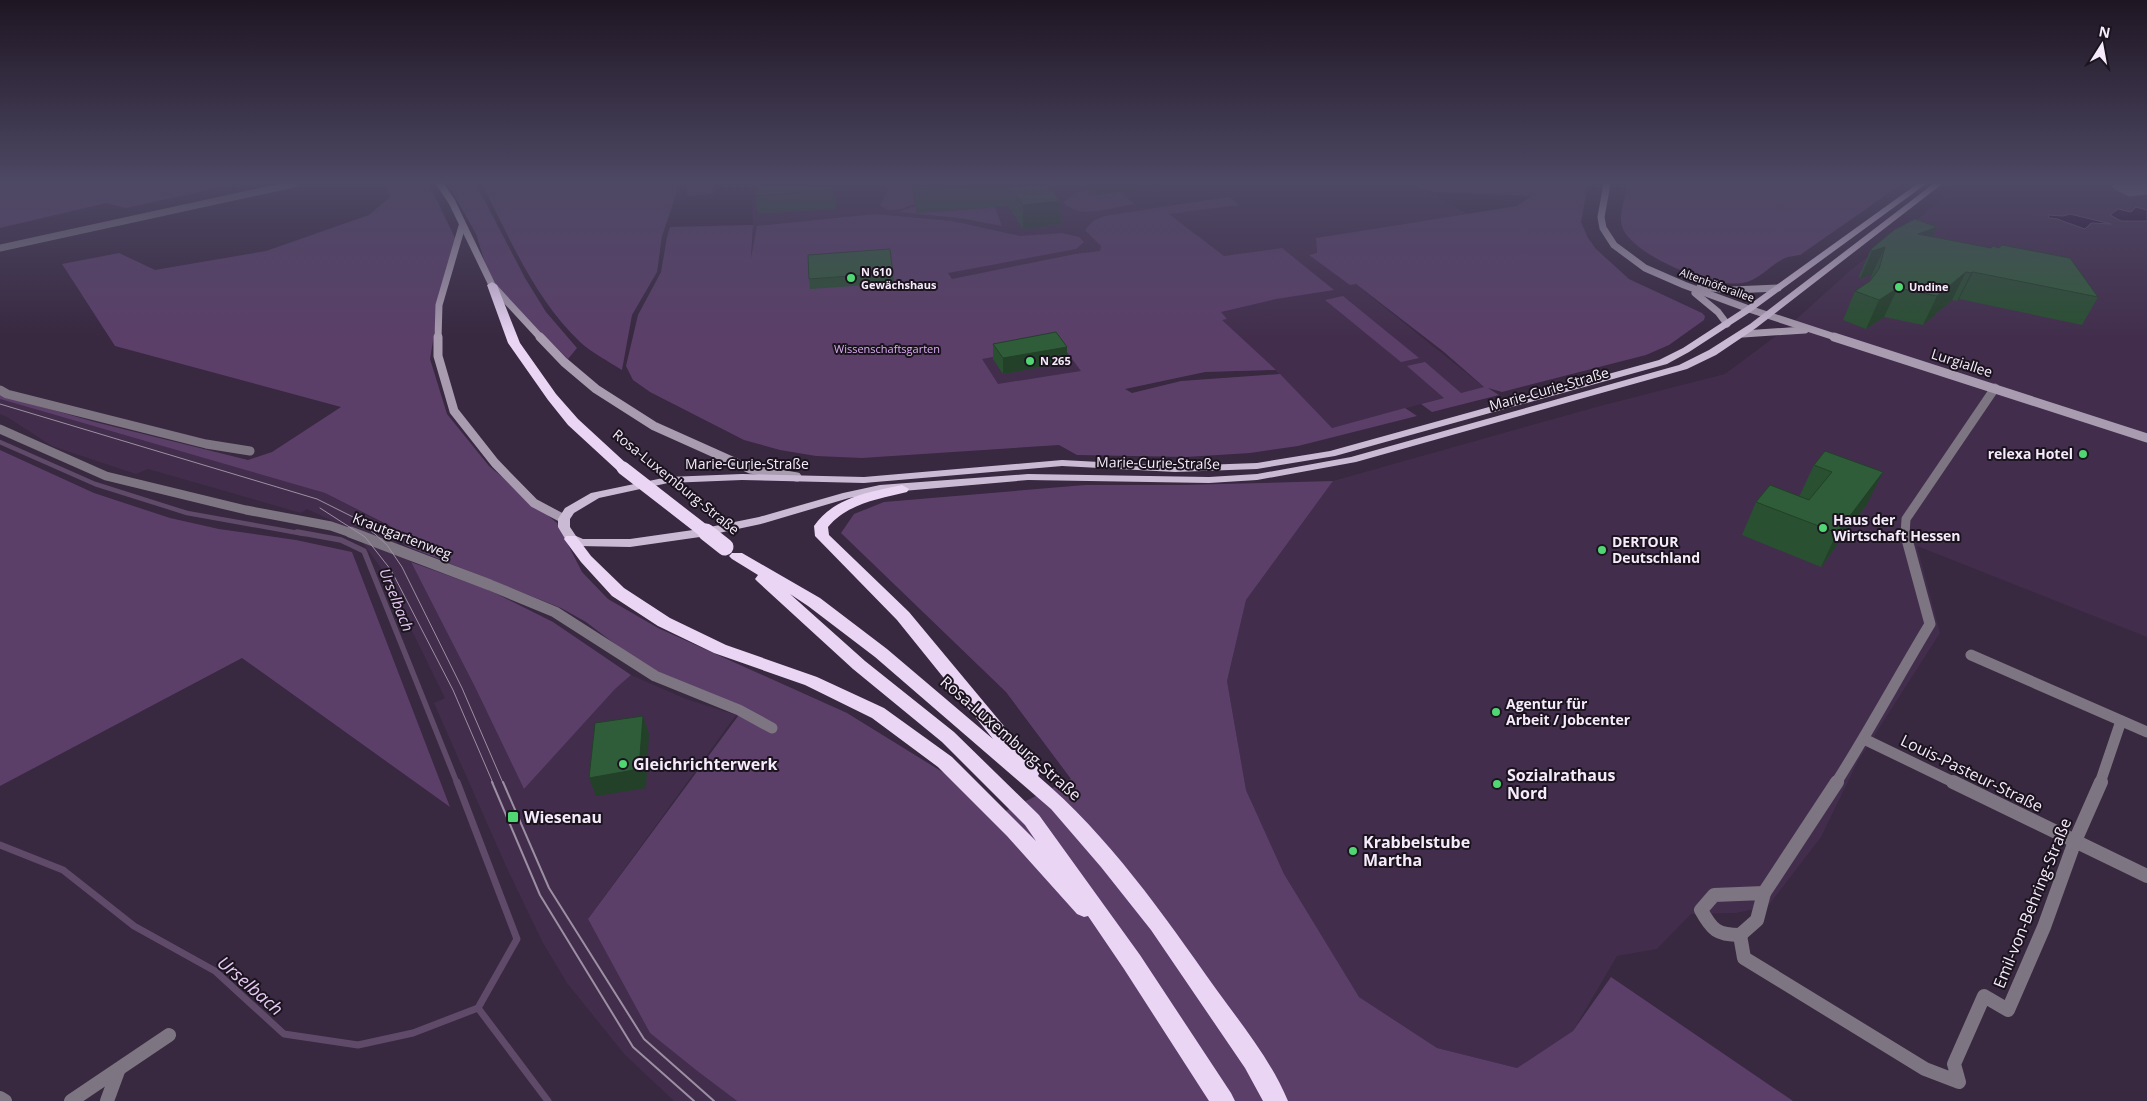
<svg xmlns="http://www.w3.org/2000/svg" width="2147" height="1101" font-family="'Open Sans',sans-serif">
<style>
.built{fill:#422e4c}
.green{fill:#5b3f69;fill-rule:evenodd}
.water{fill:#1f052b;stroke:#604a69}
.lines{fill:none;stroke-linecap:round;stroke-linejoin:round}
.stream-far2{stroke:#604a69;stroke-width:4.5}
.stream-far1{stroke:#604a69;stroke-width:5.5}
.stream{stroke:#604a69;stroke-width:7}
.street-far3{stroke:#7d7581;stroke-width:7}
.street-far2{stroke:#7d7581;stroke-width:9}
.street-far1{stroke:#7d7581;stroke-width:11}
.street{stroke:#7d7581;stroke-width:14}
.secondary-far1{stroke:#a99cb0;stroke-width:7}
.secondary{stroke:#a99cb0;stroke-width:9}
.primary{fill:#cbbad4;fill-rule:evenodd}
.highway{fill:#ead5f5;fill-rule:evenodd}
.tram-far1{stroke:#9d8fa3;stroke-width:1}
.tram{stroke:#9d8fa3;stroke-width:2}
.highway-bridge-far1{stroke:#ead5f5;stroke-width:13}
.highway-bridge{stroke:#ead5f5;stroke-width:17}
.wall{fill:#295031}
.shaded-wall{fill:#224128}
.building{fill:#305d39;stroke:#224128}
.poi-dot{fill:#51d674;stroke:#1b141f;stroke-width:2}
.labels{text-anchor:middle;stroke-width:4;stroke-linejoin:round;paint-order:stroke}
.far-poi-label{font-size:11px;font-weight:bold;fill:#f6ebfb;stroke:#1b141f;text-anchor:start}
.far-street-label{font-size:11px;fill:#f6ebfb;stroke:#1b141f}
.far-park-label{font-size:11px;fill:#dcadf3;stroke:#1b141f}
.street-label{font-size:14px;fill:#f6ebfb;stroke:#1b141f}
.poi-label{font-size:14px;font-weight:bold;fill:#f6ebfb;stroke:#1b141f;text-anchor:start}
.water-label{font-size:15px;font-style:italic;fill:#e7cbf5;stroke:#1b141f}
.near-street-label{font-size:16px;fill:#f6ebfb;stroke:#1b141f}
.near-poi-label{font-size:16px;font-weight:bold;fill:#f6ebfb;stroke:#1b141f;text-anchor:start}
.near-water-label{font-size:18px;font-style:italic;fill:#e7cbf5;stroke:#1b141f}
</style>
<rect width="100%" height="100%" fill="#382840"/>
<g class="built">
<path d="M752,184h686l-16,5 46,25 -152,24 1,15 167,134 -152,41 -57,-58 -70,2 -81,17 -139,-3 -234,-121 2,-40z"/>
<path d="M1959,184h188v453l-230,-91 23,87 -82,128 -37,76 -53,69 -32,7 -45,1 -34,35 -40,7 -44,75 -56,37 -80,-20 -78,-51 -75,-123 -38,-84 -19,-109 19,-81 87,-119 267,-75 125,-32 59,-44 68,-61 66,-50z"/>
<path d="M0,399l325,94 61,32 25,37 64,125 49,102 91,-100 16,-14 55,24 50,16 -148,204 62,114 46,37 41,31h-63l-49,-46 -58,-72 -24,-40 -37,-77 -72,-163 11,-5 -64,-130 -21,-29 -23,-16 -30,-14 -6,4 -153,-44 -12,5 -84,-28 -45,-29 -7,-3z"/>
</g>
<g class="green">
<path d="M0,184h236l-110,24 -20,-5 -106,25z"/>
<path d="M385,184h44l26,54 -16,67 -9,54 17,55 42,52 68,57 25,49 26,27 50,29 189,85 102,63 44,41 78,-38 -65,-87 -165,-159 13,-19 30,-12 201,-17h98l150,-4 -87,119 -19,81 19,109 38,84 75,123 78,51 80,20 56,-37 38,-54 182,124h-1056l-41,-31 -46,-37 -62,-114 156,-211 -88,-33 -70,-53 -25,-14 -155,-62 -16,-20 -65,-33 -325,-94v-4l95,27 153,38 24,-8 69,-45 -226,-61 -53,-82 57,-11 36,17 111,-19 103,-36 21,-18z"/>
<path d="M448,184h28l49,94 21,34 31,36 -9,11 -76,-74 -16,-51z"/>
<path d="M482,184h195v8l-15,44 -5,36 -25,43 -10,55c-14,-9 -30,-17 -42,-28 -45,-43 -70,-103 -98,-158z"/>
<path d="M685,184h25l5,2 -2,8 -25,2z"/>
<path d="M880,184h101l-67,15 1,5c-12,4 -25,11 -35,1l8,-16z"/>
<path d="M1413,184h175l-7,38 7,16 8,11 33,30 73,34 3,3 -1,4 -35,25 -23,10 -144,37 -14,-4 11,7 -67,17 -11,-8 23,-6 -37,-32 18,-4 36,31 23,-6 -40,-35 -88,-68 -6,1 -41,-30 8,-2 -1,-15 201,-32 14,-10 -95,-4 -15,-3z"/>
<path d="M1627,184h275l-102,71c-5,1 -10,1 -15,3 -15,7 -27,23 -43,25 -29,5 -106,-26 -119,-54 -6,-13 3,-31 4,-45z"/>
<path d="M1090,189l7,6 23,-4 14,13c-22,3 -54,17 -71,-2l13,-9z"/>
<path d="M1228,197l3,1 8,7 -70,9 55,42 58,-8 52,42 -58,9 -55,13 6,7 -5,1 54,50 -71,2 -80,17 7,4 49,-12 99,-7 52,54 73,-20 12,8 -119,30 -48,7 -64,4 -109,-2 -18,-10 -197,13 -46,-2 -36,-6 -36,-10 -94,-48 -17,-12 -7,-14 12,-51 23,-43 6,-35 3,-10 83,-2 -2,33 6,-32 118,-12 77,7 68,15 42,-3 17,4 5,5 -8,7 -128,24 4,6 123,-25 25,-3 1,-5 -16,-16 8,-9 11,-5zM1061,344l20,27 -83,13 -16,-25z"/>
<path d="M993,203l9,23 -43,-8 -61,-6 17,-6 2,7 71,-5z"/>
<path d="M1343,296l76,62 -18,4 -76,-62z"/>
<path d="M0,450l94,43 76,25 49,11 77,11 56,12 98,255 -208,-149 -242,128z"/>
<path d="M411,562l80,29 62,31 78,53 -16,14 -91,100 -49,-102z"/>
</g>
<g class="water">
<path d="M2136,207l11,3v11h-26l-11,-6 8,-6 13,3z"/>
<path d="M2070,214l41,10 -20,-1 -6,6 -28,-10 -8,-1 -1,-3 15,1z"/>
</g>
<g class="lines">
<path class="stream-far2" d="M0,442l95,42 92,29 117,21"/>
<path class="stream-far1" d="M297,532l44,8 23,11 93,232"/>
<g class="stream">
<path d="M457,782l60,157 -39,69"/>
<path d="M0,845l63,25 71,56 81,45 69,63 74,11 55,-12 65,-25 70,93"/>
</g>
<g class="street-far3">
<path d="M2116,186h25l5,5 -16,2z"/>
<path d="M2141,186l4,-2"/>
<path d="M0,248l294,-64"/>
</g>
<g class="street-far2">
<path d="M0,390l7,4 199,50 44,7"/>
<path d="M0,429l106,47 140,34 85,16 23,8"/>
<path d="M1905,534l1,-15 89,-131"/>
</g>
<g class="street-far1">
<path d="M350,532l140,53 65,27 100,64 84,34 33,18"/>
<path d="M1971,655l176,77"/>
<path d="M1864,739l91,44"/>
<path d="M1836,783c33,-52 62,-106 94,-159l-25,-92"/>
<path d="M2100,783l21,-62"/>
</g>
<g class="street">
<path d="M1953,782l194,94"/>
<path d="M1764,893l-7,27 -17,15c-23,0 -28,-5 -39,-25l13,-15z"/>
<path d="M1764,893l73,-111"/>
<path d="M1740,935l4,23 181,111 34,13 -5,-18 30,-68 24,14 36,-83 31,-86 26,-59"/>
<path d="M0,1098l5,3"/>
<path d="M71,1101l98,-66"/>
<path d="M107,1101l11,-30"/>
</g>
<g class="secondary-far1">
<path d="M440,184l12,18 40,83 49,53"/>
<path d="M1607,184l-6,33 2,11 11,17 31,23 39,17 65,24 89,29"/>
<path d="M1700,287l32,3 46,-2"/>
<path d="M1695,293l23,19 9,12"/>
<path d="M1743,334l62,-4"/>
<path d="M438,338l1,-33 23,-79"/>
</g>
<g class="secondary">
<path d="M438,337v19l16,55 41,52 39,40 30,16"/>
<path d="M540,337l24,25 32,27 58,37 96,43 47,8"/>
<path d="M1834,337l313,101"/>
</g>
<path class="primary" d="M1917,184h9l-174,127 -63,41 -22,12 -332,92 -78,13 -82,3 -113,-6 -198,17 -122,-3 -74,3 -69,15 -25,15 -4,6v8l6,9 7,3h47l70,-10 59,-12 84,-24 37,-8 148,-11 181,3 48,-3 94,-17 328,-92 30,-15 41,-26 183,-140h9l-186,144 -40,27 -29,14 -331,93 -99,18 -48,3 -181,-3 -148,13 -31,5 -88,26 -61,13 -70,10 -52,-1 -11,-4 -9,-15v-8l7,-11 26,-15 77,-16 74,-3 122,3 198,-17 113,6 82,-3 73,-12 329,-91 24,-12 63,-41z"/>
<g class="highway">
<path d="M492,282l5,3 23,58 36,51 22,25 50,46 2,3 -2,3h-10l-50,-46 -20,-25 -40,-57 -21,-58z"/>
<path d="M902,485l7,4 -2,3c-28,7 -59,11 -79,35l1,8 80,77 129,155 2,5 -2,4c71,60 125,138 178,213 26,36 55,71 72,112h-25l-18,-33 -94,-138 -50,-63 -50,-58 -176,-152 -67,-51 -18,-12 75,67 89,71 85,83 101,140 91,138 4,8h-26l-85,-132 -36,-53 -4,1 -7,-3 -70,-78 -69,-69 -66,-49 -67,-33 -91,-32 -56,-27 -46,-30 -31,-34 -17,-23 2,-3h10l15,20 33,32 46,30 56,27 91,32 67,31 68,49 84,84 -11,-16 -83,-83 -89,-73 -95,-87 -3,-3 3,-4 -26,-16 -3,-3 3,-3h10l78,45 67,51 106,90 -96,-119 -82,-84 -1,-10c20,-29 56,-34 88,-41z"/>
</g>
<g class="tram-far1">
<path d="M0,404l317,95 36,18 22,17 12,11 15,22 60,121 41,95"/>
<path d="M320,508l45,29 26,33 62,120 40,93"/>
</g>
<g class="tram">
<path d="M492,782l48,113 93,152 61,54"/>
<path d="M503,782l46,106 95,151 70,62"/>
</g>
<path class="highway-bridge-far1" d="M623,468l85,66"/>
<path class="highway-bridge" d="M706,532l19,15"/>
</g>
<g class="wall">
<path d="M756,184h78l2,25 -78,5 -3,-18z"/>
<path d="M911,184h136l13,17 1,23 -38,5 -15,-23 -91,7z"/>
<path d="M1085,184h86l-74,11z"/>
<path d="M1932,237l166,60 -16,28 -123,-26 -2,2 -5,-1 -29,25 -39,-8 -18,12 -23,-9 12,-29 15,-10 2,-7 -12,5 -1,-3 12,-27z"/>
<path d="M893,273l1,10 -84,6 -1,-10z"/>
<path d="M993,344l74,3v15l-64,12 -10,-15z"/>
<path d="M1825,451l42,53 -46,63 -79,-32 14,-33 43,-5 15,-32z"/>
</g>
<g class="shaded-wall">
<path d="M833,184h1l2,25 -3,-19z"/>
<path d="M1097,184h74l-74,11z"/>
<path d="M1060,201l1,23 -38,5v-24z"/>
<path d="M1937,227l-13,27 -6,-20z"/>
<path d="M1885,247l-13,27 -12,5 12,-28z"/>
<path d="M1966,272l-14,28 -29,25 14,-29z"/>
<path d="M1973,272l-14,27 -2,2 14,-28z"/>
<path d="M1898,288l-14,29 -18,12 13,-29z"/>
<path d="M1067,347v15l-64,12v-16z"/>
<path d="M1883,472l-16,32 -46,63 16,-34z"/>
<path d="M643,716l6,18 -3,54 -50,8 -7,-18z"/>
</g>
<g class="building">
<path d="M756,184h77v6l-78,6z"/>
<path d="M914,184h80l-79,5z"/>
<path d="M1008,184h39l13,17 -37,4z"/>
<path d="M1915,219l22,8 -19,7 73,14 2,-2 6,2 3,-3 68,13 28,39 -125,-25 -2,1 -5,-1 -29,24 -39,-8 -19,12 -24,-9 15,-10 9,-12 6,-22 -13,4 -1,-2 23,-19z"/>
<path d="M890,249l3,24 -84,6 -1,-24z"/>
<path d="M1056,332l11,15 -64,11 -10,-14z"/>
<path d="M1825,451l58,21 -46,61 -81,-31 14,-17 39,15 23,-28 -18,-7z"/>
<path d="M643,716l-4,53 -50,9 6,-55z"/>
</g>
<linearGradient id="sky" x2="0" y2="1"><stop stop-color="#1f1623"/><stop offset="0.54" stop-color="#4d4864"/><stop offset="1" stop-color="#4d4864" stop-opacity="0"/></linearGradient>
<rect width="2147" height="338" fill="url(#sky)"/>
<g class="poi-dot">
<circle cx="851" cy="278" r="5"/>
<circle cx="1899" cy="287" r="5"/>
<circle cx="1030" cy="361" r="5"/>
<circle cx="2083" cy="454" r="5"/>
<circle cx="1823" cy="528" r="5"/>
<circle cx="1602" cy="550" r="5"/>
<circle cx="1496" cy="712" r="5"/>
<circle cx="623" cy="764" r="5"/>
<circle cx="1497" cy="784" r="5"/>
<rect x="507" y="811" width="12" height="12" rx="2.5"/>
<circle cx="1353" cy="851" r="5"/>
</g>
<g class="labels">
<g class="far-poi-label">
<text x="861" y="276">N 610<tspan x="861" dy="13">Gewächshaus</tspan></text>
<text x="1909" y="291">Undine</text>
<text x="1040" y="365">N 265</text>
</g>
<g class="far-street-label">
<text transform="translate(1717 285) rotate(20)" y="4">Altenhöferallee</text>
</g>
<g class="far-park-label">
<text x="887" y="353">Wissenschaftsgarten</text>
</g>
<g class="street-label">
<text transform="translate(1962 363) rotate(18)" y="5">Lurgiallee</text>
<text transform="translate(1549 389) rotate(-16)" y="5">Marie-Curie-Straße</text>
<text transform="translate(1158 463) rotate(1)" y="5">Marie-Curie-Straße</text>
<text x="747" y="469">Marie-Curie-Straße</text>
<text transform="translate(676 482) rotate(39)" y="5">Rosa-Luxemburg-Straße</text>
<text transform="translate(402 536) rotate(21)" y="5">Krautgartenweg</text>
</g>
<g class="poi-label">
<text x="2073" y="459" text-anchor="end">relexa Hotel</text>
<text x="1833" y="525">Haus der<tspan x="1833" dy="16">Wirtschaft Hessen</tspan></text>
<text x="1612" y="547">DERTOUR<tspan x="1612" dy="16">Deutschland</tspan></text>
<text x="1506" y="709">Agentur für<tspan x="1506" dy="16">Arbeit / Jobcenter</tspan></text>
</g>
<g class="water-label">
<text transform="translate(396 600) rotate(68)" y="5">Urselbach</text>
</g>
<g class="near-street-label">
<text transform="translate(1011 738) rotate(41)" y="6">Rosa-Luxemburg-Straße</text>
<text transform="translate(1972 773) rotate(26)" y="6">Louis-Pasteur-Straße</text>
<text transform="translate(2032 903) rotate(-68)" y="6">Emil-von-Behring-Straße</text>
</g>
<g class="near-poi-label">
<text x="633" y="770">Gleichrichterwerk</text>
<text x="1507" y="781">Sozialrathaus<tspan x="1507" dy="18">Nord</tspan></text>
<text x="524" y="823">Wiesenau</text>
<text x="1363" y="848">Krabbelstube<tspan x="1363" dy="18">Martha</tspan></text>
</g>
<g class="near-water-label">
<text transform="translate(250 986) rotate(41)" y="6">Urselbach</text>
</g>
</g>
<g transform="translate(2102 45) rotate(11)" stroke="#1b141f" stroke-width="4" paint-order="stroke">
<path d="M0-4L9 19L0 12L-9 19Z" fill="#f6ebfb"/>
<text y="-8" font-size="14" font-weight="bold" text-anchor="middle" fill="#f6ebfb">N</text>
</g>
</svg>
